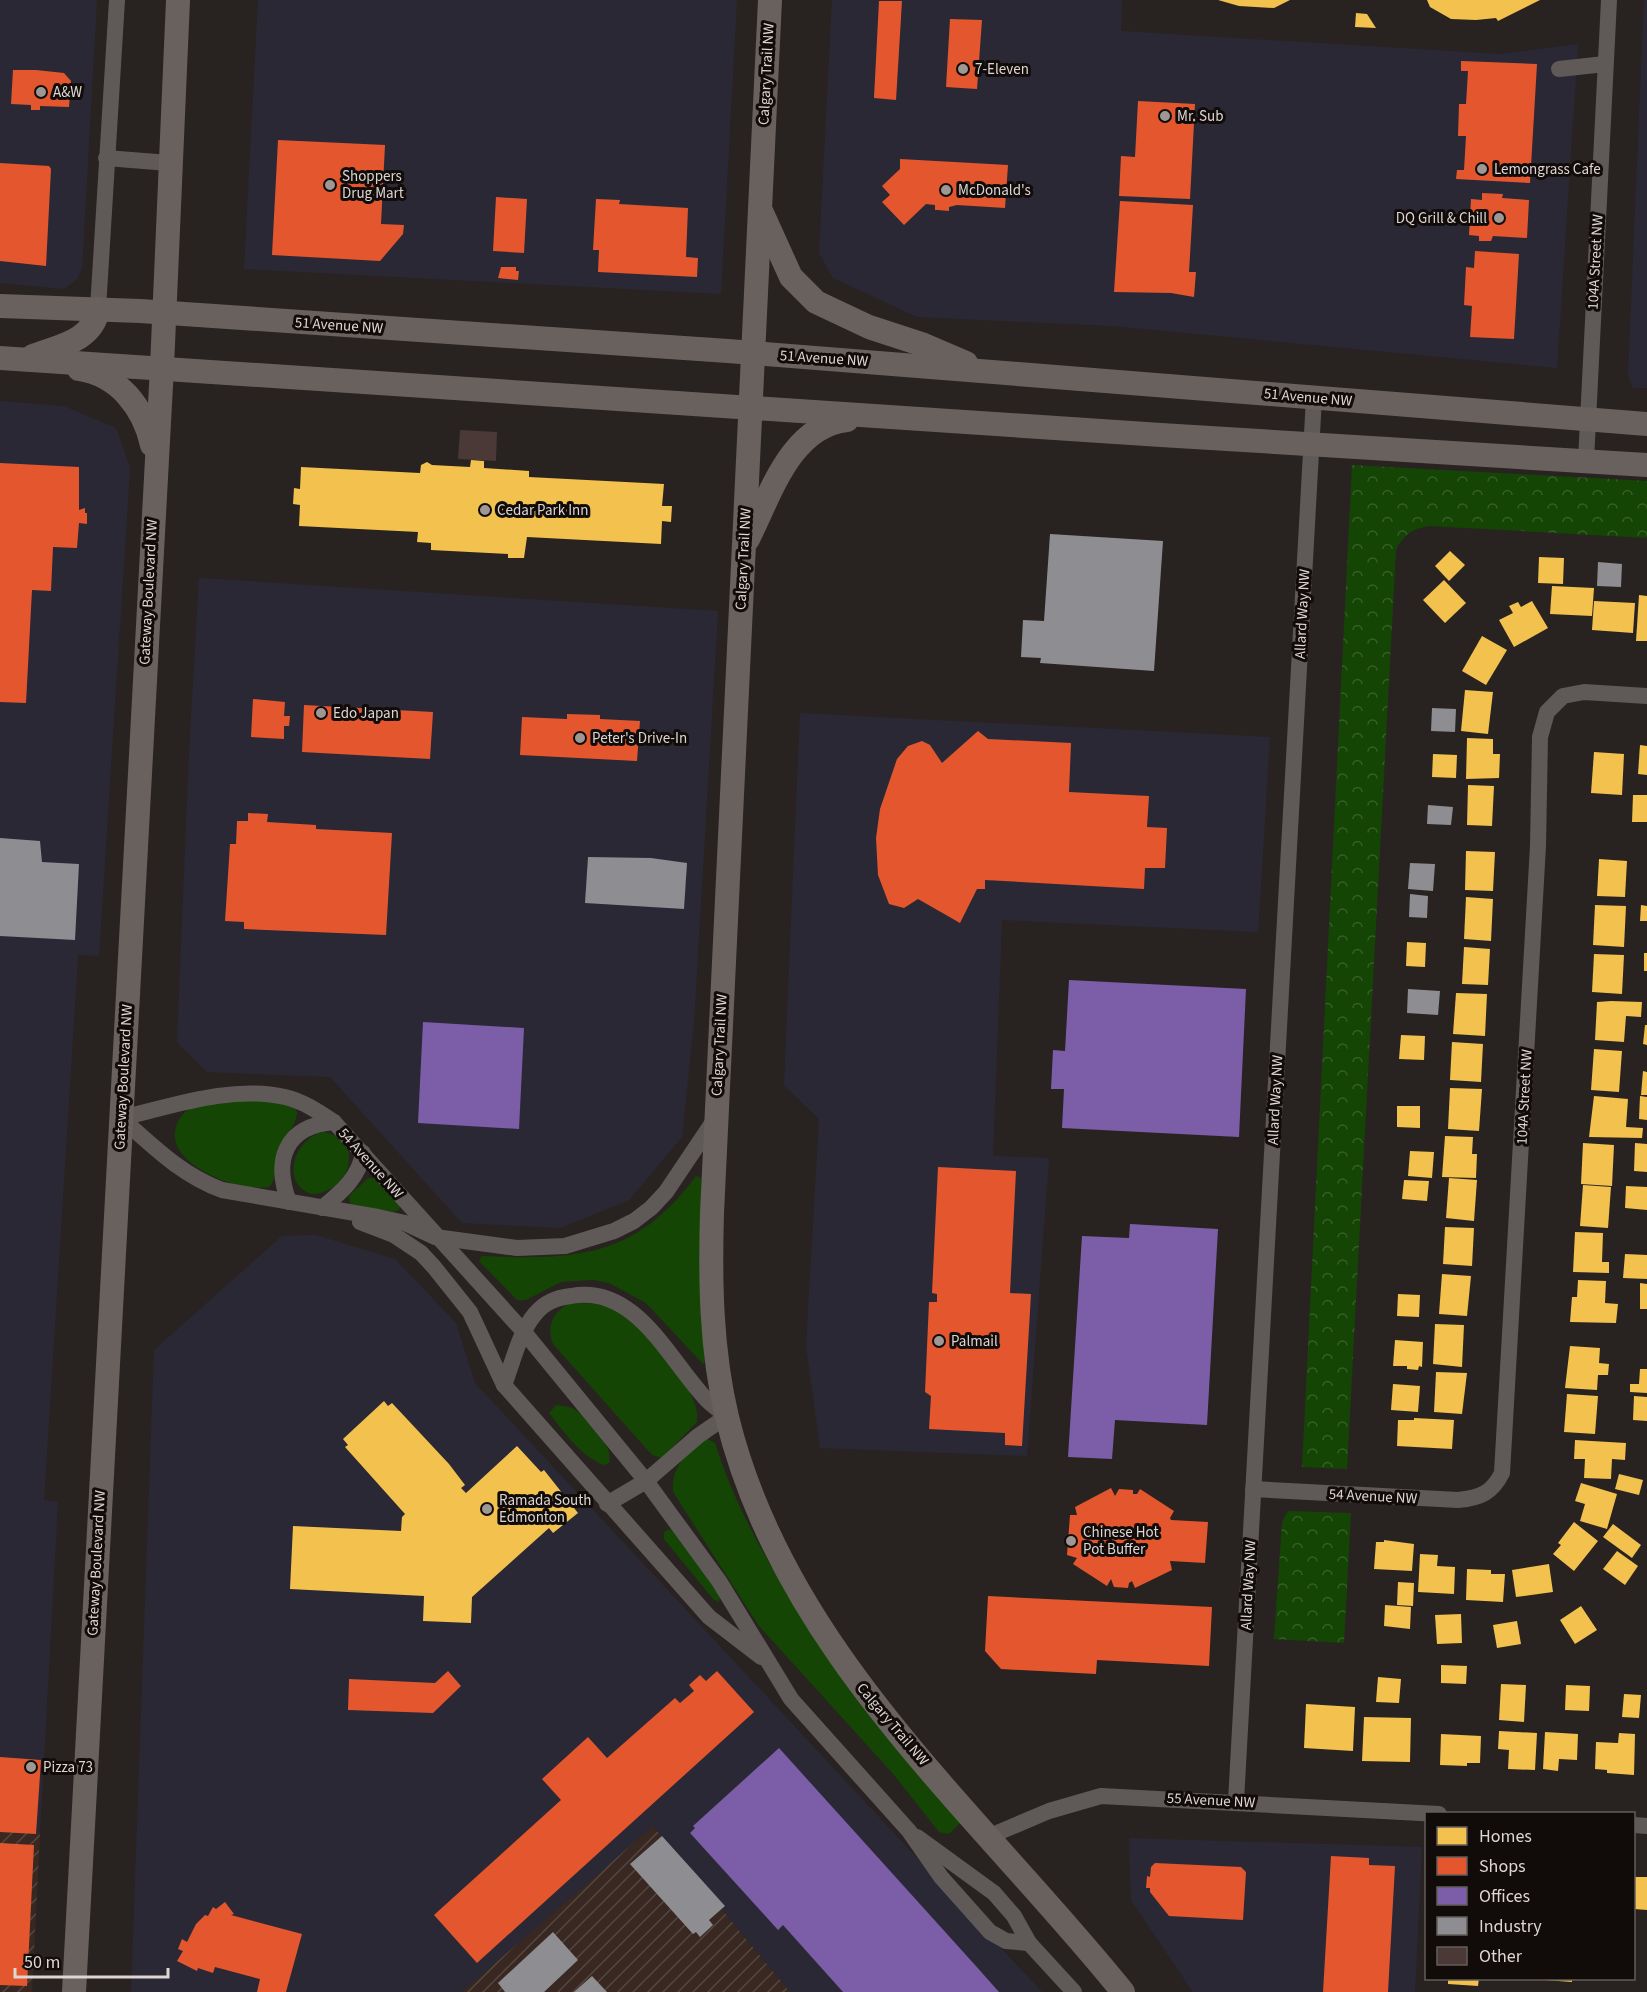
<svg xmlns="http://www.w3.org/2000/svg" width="1647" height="1992" font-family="'Source Sans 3',sans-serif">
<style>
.commercial{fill:#2b2836}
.industrial{fill:url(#industrial-furrows)}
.grass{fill:#144504}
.park{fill:url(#park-crowns)}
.homes{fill:#f2c14e}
.shops{fill:#e4572e}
.offices{fill:#7b5ea7}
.industry{fill:#8d8d92}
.building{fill:#4a3937}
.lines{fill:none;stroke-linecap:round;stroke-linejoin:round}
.street{stroke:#5f5a58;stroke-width:16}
.secondary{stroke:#69615e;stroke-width:24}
.poi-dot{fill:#9e9794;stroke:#110c0a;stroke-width:2}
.labels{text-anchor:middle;stroke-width:6;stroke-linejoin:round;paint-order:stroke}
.poi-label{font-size:15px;fill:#ddd6d3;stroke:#110c0a;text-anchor:start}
.street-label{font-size:15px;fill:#ddd6d3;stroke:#110c0a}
</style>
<defs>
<pattern id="industrial-furrows" width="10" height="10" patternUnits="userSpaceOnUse" patternTransform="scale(1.5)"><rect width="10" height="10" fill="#382821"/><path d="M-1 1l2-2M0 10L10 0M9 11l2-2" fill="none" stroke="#544640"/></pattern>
<pattern id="park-crowns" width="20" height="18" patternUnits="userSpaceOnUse" patternTransform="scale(1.5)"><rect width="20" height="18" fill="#144504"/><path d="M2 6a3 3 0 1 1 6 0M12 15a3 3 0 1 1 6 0" fill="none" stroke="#365f28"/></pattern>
</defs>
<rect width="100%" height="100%" fill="#282320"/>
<g class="commercial">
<path d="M0,0h97l-15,269 -5,10 -13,10 -64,-6z"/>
<path d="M258,0h479l-16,294 -477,-25z"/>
<path d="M832,0h290l-1,31 379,23 78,-10 -21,324 -445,-42 -195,-9 -84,-39 -14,-25z"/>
<path d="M1644,0h3v388h-14l-5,-13z"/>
<path d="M0,401l64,5 52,22 14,40 -31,488 -21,-1 -34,545 14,2 -18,331 -40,-2z"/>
<path d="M199,578l519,33 -24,411 -12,115 -53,63 -69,28 -98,-5 -132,-146 -123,-5 -30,-30 12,-289z"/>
<path d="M800,713l470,24 -12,195 -256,-12 -9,236 56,2 -22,298 -207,-8 -14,-102 13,-227 -35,-34z"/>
<path d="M316,1235l79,24 61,64 19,60 567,609h-252l-137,-166 -191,166h-331l23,-642 128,-114z"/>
<path d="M1129,1838l293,9 -7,145h-222l-62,-92z"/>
</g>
<g class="industrial">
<path d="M653,1826l137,166h-328z"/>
<path d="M0,1831l40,2 -8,159h-32z"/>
</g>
<g class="grass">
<path d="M273,1100l23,9 1,4c-1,11 -14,30 -19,43 -3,10 -1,24 -9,31 -29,6 -105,-23 -93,-60 2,-7 7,-15 14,-18 23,-13 57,-9 83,-9z"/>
<path d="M323,1132c44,7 27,62 -12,62 -32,-12 -16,-56 12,-62z"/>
<path d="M696,1176l5,2v87l5,96 -3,3 -57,-61 -37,-20 -16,-3 -32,2 -35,18h-9l-38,-39 3,-5c95,4 153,2 214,-80z"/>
<path d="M368,1178l9,1 23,26 -1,5 -5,2 -44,-8 -1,-8z"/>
<path d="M570,1303c13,0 28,-1 41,5 27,12 93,83 86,114l-35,36 -10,-3 -99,-111c-7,-17 0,-33 17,-41z"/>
<path d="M556,1405c6,1 13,1 18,4 14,8 41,39 35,54l-5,2c-24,-9 -39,-32 -55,-52z"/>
<path d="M706,1438l9,5c46,145 155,260 249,376l-15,15 -10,-2 -45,-57 -135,-149 -86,-134c-2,-27 14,-38 33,-54z"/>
<path d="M670,1529l12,10 38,58 -1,5 -5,-2 -50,-61v-7z"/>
</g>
<g class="park">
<path d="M1352,465l295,16v57l-218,-12c-17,3 -25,8 -33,24l-49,919 -45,-2z"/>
<path d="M1288,1511l63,2 -7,130 -70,-4 8,-117z"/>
</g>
<g class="homes">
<path d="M1218,0h72l-16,8 -35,-2z"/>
<path d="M1427,0h113l-42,21 -2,-3 -20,2 -25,-1 -21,-12z"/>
<path d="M1356,13l11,1 9,14 -21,-1z"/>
<path d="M471,460l13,1v7l45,3v6l135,7 -2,22h10l-1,16 -9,-1 -1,23 -134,-7 -3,21h-16v-4l-77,-4v-7l-14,-1 1,-10 -119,-6 1,-21 -7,-1 1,-16 6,1 1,-22 119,6 1,-8 6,-3 5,3 38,2z"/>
<path d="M1450,551l15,14 -16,16 -14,-15z"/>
<path d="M1539,557l25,1 -1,26 -25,-1z"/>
<path d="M1444,580l22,23 -21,20 -22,-23z"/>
<path d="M1552,586l42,2 -2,28 -42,-2z"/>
<path d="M1639,595l8,1v45h-11z"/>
<path d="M1532,601l16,27 -34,19 -15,-27 14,-7 -4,-7 9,-4 3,5z"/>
<path d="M1594,601l41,2 -2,30 -41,-3z"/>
<path d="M1482,636l25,14 -21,35 -24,-14z"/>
<path d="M1465,690l28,2 -5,42 -27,-3z"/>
<path d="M1467,738l26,1v15h7l-1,24 -33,1z"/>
<path d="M1640,745l7,1v29l-9,-1z"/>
<path d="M1594,752l30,2 -2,41 -31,-2z"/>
<path d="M1433,754l24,1 -1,23 -24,-1z"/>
<path d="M1468,785l26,1 -2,40 -25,-1z"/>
<path d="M1633,795h14v27h-15z"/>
<path d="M1466,851l29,1 -2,39 -28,-1z"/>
<path d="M1599,859l28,2 -2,36 -28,-1z"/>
<path d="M1466,897l27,2 -2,42 -27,-2z"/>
<path d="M1595,905l31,1 -2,41 -31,-2z"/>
<path d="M1641,905l6,1v15h-7z"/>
<path d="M1407,942l19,1 -1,24 -19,-1z"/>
<path d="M1464,947l26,2 -2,36 -26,-1z"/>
<rect x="1644" y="953" width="3" height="18"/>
<path d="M1594,954l30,1 -2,39 -30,-2z"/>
<path d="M1456,993l31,1 -2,42 -32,-2z"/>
<path d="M1611,1001l31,1 -1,15 -15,-1 -2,26 -29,-2 2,-38z"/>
<path d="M1645,1025h2v20l-4,-1z"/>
<path d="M1401,1035l24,1 -1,24 -25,-1z"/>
<path d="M1452,1042l31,2 -2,38 -31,-2z"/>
<path d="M1594,1049l28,2 -3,41 -28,-2z"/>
<path d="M1643,1071l4,1v23h-6z"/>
<path d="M1450,1088l32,1 -3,42 -31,-2z"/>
<path d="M1594,1096l34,3 -2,28 17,1 -1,10 -53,-1z"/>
<path d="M1640,1096l7,1v23l-8,-1z"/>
<path d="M1397,1106h23v22l-23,-1z"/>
<path d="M1445,1136l28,1 -1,17h5l-1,24 -34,-1z"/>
<path d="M1583,1143l31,2 -2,41 -31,-2z"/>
<path d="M1635,1143l12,1v28l-13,-1z"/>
<path d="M1410,1151l24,1 -2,26 -24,-2z"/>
<path d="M1449,1178l28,2 -3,41 -28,-3z"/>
<path d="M1404,1180l25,1 -2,20 -25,-2z"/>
<path d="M1583,1185l28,2 -3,41 -28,-2z"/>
<path d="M1626,1186l21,1v23l-22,-2z"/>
<path d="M1445,1227l29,1 -2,38 -29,-2z"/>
<path d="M1575,1232l28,1 -1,29h7v11l-36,-1z"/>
<path d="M1625,1254l22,1v24l-24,-1z"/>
<path d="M1442,1274l29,2 -4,40 -28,-2z"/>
<path d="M1578,1280l28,1 -1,22 13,1 -2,19 -46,-1 2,-25h5z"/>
<path d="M1640,1283l7,1v25h-7z"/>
<path d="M1398,1294l22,1 -1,22 -22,-1z"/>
<path d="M1435,1324l29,1 -2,42 -29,-3z"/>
<path d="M1395,1340l28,2 -1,25 -3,-1 -1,4 -11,-1v-3h-14z"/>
<path d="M1570,1346l30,2 -1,15 10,1 -1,11h-10l-1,15 -32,-2z"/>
<path d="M1640,1369h7v24l-17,-1v-8h9z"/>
<path d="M1436,1372l31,1 -5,41 -28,-2z"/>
<path d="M1393,1384l27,2 -2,26 -27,-2z"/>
<path d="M1567,1394l31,2 -3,38 -31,-2z"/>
<path d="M1634,1396l13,1v24l-14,-1z"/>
<path d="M384,1401l4,5 4,-3 57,61 16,21 -4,3 5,5 51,-47 24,26 3,-2 34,43 -25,20 -4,-5 -77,69 -1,26 -48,-2 1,-25 -134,-7 3,-63 108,5 1,-14 3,-3 -60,-67 3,-2 -5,-6z"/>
<path d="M1414,1418l40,2 -2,29 -55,-3 1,-26h16z"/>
<path d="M1575,1440l51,3 -1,17 -13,-1 -1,20 -27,-1 1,-19h-11z"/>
<path d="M1619,1474l24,6 -4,15 -24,-6z"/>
<path d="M1581,1483l36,11 -10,35 -27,-8 5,-17 -10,-3z"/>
<path d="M1574,1522l24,19 -24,30 -21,-17 8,-9 -3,-2z"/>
<path d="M1613,1524l28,21 -9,13 -29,-21z"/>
<path d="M1384,1540l30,4 -2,27 -38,-2 2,-27h8z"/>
<path d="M1617,1551l21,15 -13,19 -22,-16z"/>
<path d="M1420,1554l18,1 -1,11 18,1 -1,27 -36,-2z"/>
<path d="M1549,1564l4,28 -37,5 -4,-27z"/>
<path d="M1467,1569l24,1v4h14l-2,28 -37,-2z"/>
<path d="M1398,1582l16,1 -1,23 -16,-1z"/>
<path d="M1385,1605l26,2 -1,22 -26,-3z"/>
<path d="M1581,1606l16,24 -22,14 -15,-24z"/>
<path d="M1461,1614l1,29 -25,1 -2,-29z"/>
<path d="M1517,1621l4,23 -24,4 -4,-23z"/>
<path d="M1441,1665l26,1 -1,18 -25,-1z"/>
<path d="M1378,1677l23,2 -2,24 -23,-1z"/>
<path d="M1501,1684l25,1 -2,37 -25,-2z"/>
<path d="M1566,1685l24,1 -1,25 -24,-1z"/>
<path d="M1624,1694l17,1 -2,23 -17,-1z"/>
<path d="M1306,1704l49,3 -2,44 -49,-3z"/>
<path d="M1364,1717l47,1 -1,44 -48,-1z"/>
<path d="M1499,1731l38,2 -2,37 -27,-1 1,-19 -11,-1z"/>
<path d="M1545,1732l33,2 -1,26 -18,-1 -1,12 -15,-2z"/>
<path d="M1619,1733l16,1 -1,41 -27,-2v-3l-12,-1 1,-27 22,1z"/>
<path d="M1441,1734l40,2 -1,27h-13v3l-27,-1z"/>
<path d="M1634,1877h13v33l-13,-1z"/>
<path d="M1448,1978h31l-1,8 -30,-2z"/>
<path d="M1544,1978h28v4l-28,-2z"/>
</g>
<g class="shops">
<path d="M879,1h23l-6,99 -22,-2z"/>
<path d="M950,19l32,1 -5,69 -31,-2z"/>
<path d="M1461,61l76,3 -7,119 -74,-4 1,-9h7l2,-34h-8l1,-32h7l2,-33h-7z"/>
<path d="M13,70h23l28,3 7,8 -2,26 -29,-1v4h-9v-5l-20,-1z"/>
<path d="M1138,101l57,3 -5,95 -71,-3 2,-40 14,1z"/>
<path d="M278,140l107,5 -4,79 23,1 -1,9 -23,27 -108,-6z"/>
<path d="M900,159l108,6 -3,43 -48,-3 -8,2v4l-11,-1h-3v-5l-9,-1 -22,21 -22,-23 8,-7 -8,-9 18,-17z"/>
<path d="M0,163l49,3 2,3 -5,97 -46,-5z"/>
<path d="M1482,193l21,1 -1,4 27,2 -2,38 -34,-2 -2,5h-12v-5l-10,-1 2,-36 11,1z"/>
<path d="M496,197l31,2 -3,54 -31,-2z"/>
<path d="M596,199l24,1 -1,4 69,4 -2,49 12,1 -1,19 -99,-5 1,-22h-6z"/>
<path d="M1120,201l73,4 -4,67h7l-2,25 -23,-4 -57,-1z"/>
<path d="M1475,251l44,3 -5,85 -44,-2 2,-31 -8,-1 2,-38 8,1z"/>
<path d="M501,267h15v4h3l-1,9 -20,-2z"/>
<path d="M0,463l79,4v43l6,-2v5h2v11l-8,-1 -2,25 -24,-1 -2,44 -19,-1 -6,113 -26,-1z"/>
<path d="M253,699l32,3 -1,14h6l-1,10h-5v13l-33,-2z"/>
<path d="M304,705l129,7 -3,47 -128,-7z"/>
<path d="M567,714l33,1v4l40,2 -3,40 -117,-6 2,-38 45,2z"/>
<path d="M978,731l10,8 83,4 -2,49 80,4 -2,31 20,1 -2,40h-20l-1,21 -159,-9v9h-8l-17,34 -42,-24 -14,9 -15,-4 -11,-29 -2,-37 4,-29 17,-50 11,-13 14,-5 8,4 12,18z"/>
<path d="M248,813l20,1 -1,8 49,3v4l76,4 -6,102 -142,-6v-7l-19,-1 5,-77h6l1,-23h11z"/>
<path d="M938,1167l78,4 -6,122 21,1 -9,152 -17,-1v-12l-76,-4 2,-33 -6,-4 4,-90h8v-8l-5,-1z"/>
<path d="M1111,1488l4,8 4,-7 14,1v4h4l3,-5 34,22 -4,7 1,2 37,2 -3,41 -35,-2 2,9 -37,18 -3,-7 -3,2 -1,5 -14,-1 -3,-8 -4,7 -34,-22 4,-6 -10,-3 3,-40h7l-2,-8z"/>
<path d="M988,1596l224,11 -3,59 -112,-6 -1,14 -95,-5 -16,-18z"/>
<path d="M448,1671l13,15 -28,27 -85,-3 1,-31 86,4z"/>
<path d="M717,1671l37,41 -277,251 -43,-48 127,-115 -19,-21 46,-42 19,21 68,-60 5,5 14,-12 -5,-6 11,-10 6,6z"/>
<path d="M0,1757l41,3 -5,74 -36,-2z"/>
<path d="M0,1843l34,2 -7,141 -27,-1z"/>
<path d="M1331,1856l38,2v7l26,1 -7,126h-65z"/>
<path d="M1155,1863l86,4 5,5 -3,48 -74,-4 -19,-24v-4h-4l1,-12 3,1 1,-10z"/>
<path d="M225,1902l9,12 -3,1 71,19 -16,58h-29l3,-13 -45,-12 -2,6 -15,-5 -1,3 -20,-10 6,-10 -5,-2 4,-10 5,3 9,-18 9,-9 3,1 5,-9 3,2z"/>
</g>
<g class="offices">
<path d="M1069,980l177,9 -7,148 -177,-9 2,-39h-13l2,-39 12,1z"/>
<path d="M423,1022l101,6 -5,101 -101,-6z"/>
<path d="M1130,1224l88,5 -11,196 -92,-5 -3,39 -44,-2 14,-221 47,2z"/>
<path d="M779,1748l196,217 24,27h-156l-60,-67 -5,5 -88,-97 5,-5 -2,-2z"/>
</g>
<g class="industry">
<path d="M1050,534l113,7 -9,130 -114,-8 1,-5 -20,-1 2,-37 21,1z"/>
<path d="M1598,562l24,2 -1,23 -24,-1z"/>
<path d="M1432,708l24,1 -1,23 -24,-1z"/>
<path d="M1428,805l25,2 -2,18 -24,-1z"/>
<path d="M0,838l40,3 2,21 37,2 -4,76 -75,-4z"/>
<path d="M588,857l63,1 36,5 -3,46 -99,-6z"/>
<path d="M1410,863l25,1 -2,27 -25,-2z"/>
<path d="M1410,894l18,2 -1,22 -18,-1z"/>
<path d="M1408,989l32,2 -2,24 -31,-2z"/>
<path d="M662,1836l63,70 -16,14 4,5 -13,12 -4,-5 -3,2 -63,-70z"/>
<path d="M553,1932l25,28 -34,32h-39l-7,-9z"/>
<path d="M592,1976l15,16h-33z"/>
</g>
<path class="building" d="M460,430l37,2 -1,29 -38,-2z"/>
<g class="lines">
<g class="street">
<path d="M1559,69l46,-5"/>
<path d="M106,158l63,5"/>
<path d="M98,309l19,-309"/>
<path d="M1586,461l23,-461"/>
<path d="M121,1118c52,-12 110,-33 164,-21 18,4 34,15 49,25l190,210 122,149 73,100 72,118 118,132 32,46 49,55 16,9 23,2"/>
<path d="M121,1118c32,28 60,57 101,72l156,27 27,6 30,14 82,11 48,-2 49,-15 20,-10 17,-13 15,-16 49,-73"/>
<path d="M289,1202c-16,-42 -4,-76 45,-80"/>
<path d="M322,1208c18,-15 37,-30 41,-55"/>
<path d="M360,1222l34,13 27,18 13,14 36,45 34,73 205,232 52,40"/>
<path d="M504,1385c9,-23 15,-52 31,-71 10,-12 21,-16 36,-18 65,-12 98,64 135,103 6,6 14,12 21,17l-29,20 -52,45 -39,23"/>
<path d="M1253,1489l205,11c22,-2 34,-7 44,-27l36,-627 2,-109 7,-25 16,-16 21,-4 63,4"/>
<path d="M1236,1801l78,-1403"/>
<path d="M1634,1825l13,1"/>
<path d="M990,1836l59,-25 52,-15 338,18"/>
<path d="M917,1837l77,56 20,23 15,27 45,49"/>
</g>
<g class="secondary">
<path d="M770,0l-58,1213c-2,68 -1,137 15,204 57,235 251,395 396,575"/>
<path d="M762,213l29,64 25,25 53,25 55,18 42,18"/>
<path d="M0,306l140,5 588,40 919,73"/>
<path d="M33,356c26,-10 60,-15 65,-47"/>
<path d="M0,358l1161,77 486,30"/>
<path d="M79,369c40,6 65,39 73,76"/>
<path d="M748,539c22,-43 42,-113 99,-119"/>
<path d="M74,1992l88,-1625 16,-367"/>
</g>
</g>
<g class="poi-dot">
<circle cx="963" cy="69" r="6"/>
<circle cx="41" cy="92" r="6"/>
<circle cx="1165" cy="116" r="6"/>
<circle cx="1482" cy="169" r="6"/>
<circle cx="330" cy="185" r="6"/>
<circle cx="946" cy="190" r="6"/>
<circle cx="1499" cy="218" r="6"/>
<circle cx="485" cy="510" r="6"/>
<circle cx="321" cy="713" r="6"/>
<circle cx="580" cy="738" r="6"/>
<circle cx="939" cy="1341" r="6"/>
<circle cx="487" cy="1509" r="6"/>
<circle cx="1071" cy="1541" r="6"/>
<circle cx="31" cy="1767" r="6"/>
</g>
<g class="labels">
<g class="poi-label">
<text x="975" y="74">7-Eleven</text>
<text x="53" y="97">A&amp;W</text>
<text x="1177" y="121">Mr. Sub</text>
<text x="1494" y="174">Lemongrass Cafe</text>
<text x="342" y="181">Shoppers<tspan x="342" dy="17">Drug Mart</tspan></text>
<text x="958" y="195">McDonald's</text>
<text x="1487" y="223" text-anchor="end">DQ Grill &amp; Chill</text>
<text x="497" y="515">Cedar Park Inn</text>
<text x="333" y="718">Edo Japan</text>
<text x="592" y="743">Peter's Drive-In</text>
<text x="951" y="1346">Palmail</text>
<text x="499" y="1505">Ramada South<tspan x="499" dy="17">Edmonton</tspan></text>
<text x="1083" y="1537">Chinese Hot<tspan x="1083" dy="17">Pot Buffer</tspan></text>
<text x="43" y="1772">Pizza 73</text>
</g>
<g class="street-label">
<text transform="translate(766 74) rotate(-87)" y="5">Calgary Trail NW</text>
<text transform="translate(1595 262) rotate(-87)" y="5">104A Street NW</text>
<text transform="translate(339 325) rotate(4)" y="5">51 Avenue NW</text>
<text transform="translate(824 358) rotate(4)" y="5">51 Avenue NW</text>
<text transform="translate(1308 397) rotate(5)" y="5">51 Avenue NW</text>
<text transform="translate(743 559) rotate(-87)" y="5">Calgary Trail NW</text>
<text transform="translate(148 592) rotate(-87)" y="5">Gateway Boulevard NW</text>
<text transform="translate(1302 614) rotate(-87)" y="5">Allard Way NW</text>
<text transform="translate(719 1045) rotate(-87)" y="5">Calgary Trail NW</text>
<text transform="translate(123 1077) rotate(-87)" y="5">Gateway Boulevard NW</text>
<text transform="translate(1524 1097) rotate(-87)" y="5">104A Street NW</text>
<text transform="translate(1275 1100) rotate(-87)" y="5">Allard Way NW</text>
<text transform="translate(371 1163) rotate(48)" y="5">54 Avenue NW</text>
<text transform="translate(1373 1496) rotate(3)" y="5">54 Avenue NW</text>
<text transform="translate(96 1563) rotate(-87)" y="5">Gateway Boulevard NW</text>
<text transform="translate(1248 1585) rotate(-87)" y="5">Allard Way NW</text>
<text transform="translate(893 1724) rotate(50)" y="5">Calgary Trail NW</text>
<text transform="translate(1211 1800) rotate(3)" y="5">55 Avenue NW</text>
</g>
</g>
<rect x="1425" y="1812" width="210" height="168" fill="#110c0a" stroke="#635d5a" stroke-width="1.5"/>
<rect x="1437" y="1827" width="30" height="18" fill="#f2c14e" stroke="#635d5a" stroke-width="1.5"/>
<text x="1479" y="1842" font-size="18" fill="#ddd6d3">Homes</text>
<rect x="1437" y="1857" width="30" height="18" fill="#e4572e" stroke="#635d5a" stroke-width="1.5"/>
<text x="1479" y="1872" font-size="18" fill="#ddd6d3">Shops</text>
<rect x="1437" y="1887" width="30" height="18" fill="#7b5ea7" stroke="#635d5a" stroke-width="1.5"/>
<text x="1479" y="1902" font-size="18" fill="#ddd6d3">Offices</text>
<rect x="1437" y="1917" width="30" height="18" fill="#8d8d92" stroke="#635d5a" stroke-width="1.5"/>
<text x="1479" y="1932" font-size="18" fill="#ddd6d3">Industry</text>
<rect x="1437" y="1947" width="30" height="18" fill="#4a3937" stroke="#635d5a" stroke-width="1.5"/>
<text x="1479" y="1962" font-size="18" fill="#ddd6d3">Other</text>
<path d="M15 1968v9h153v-9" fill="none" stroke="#ddd6d3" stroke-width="3"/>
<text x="24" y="1968" font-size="18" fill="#ddd6d3" stroke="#110c0a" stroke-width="4.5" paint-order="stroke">50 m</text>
</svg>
